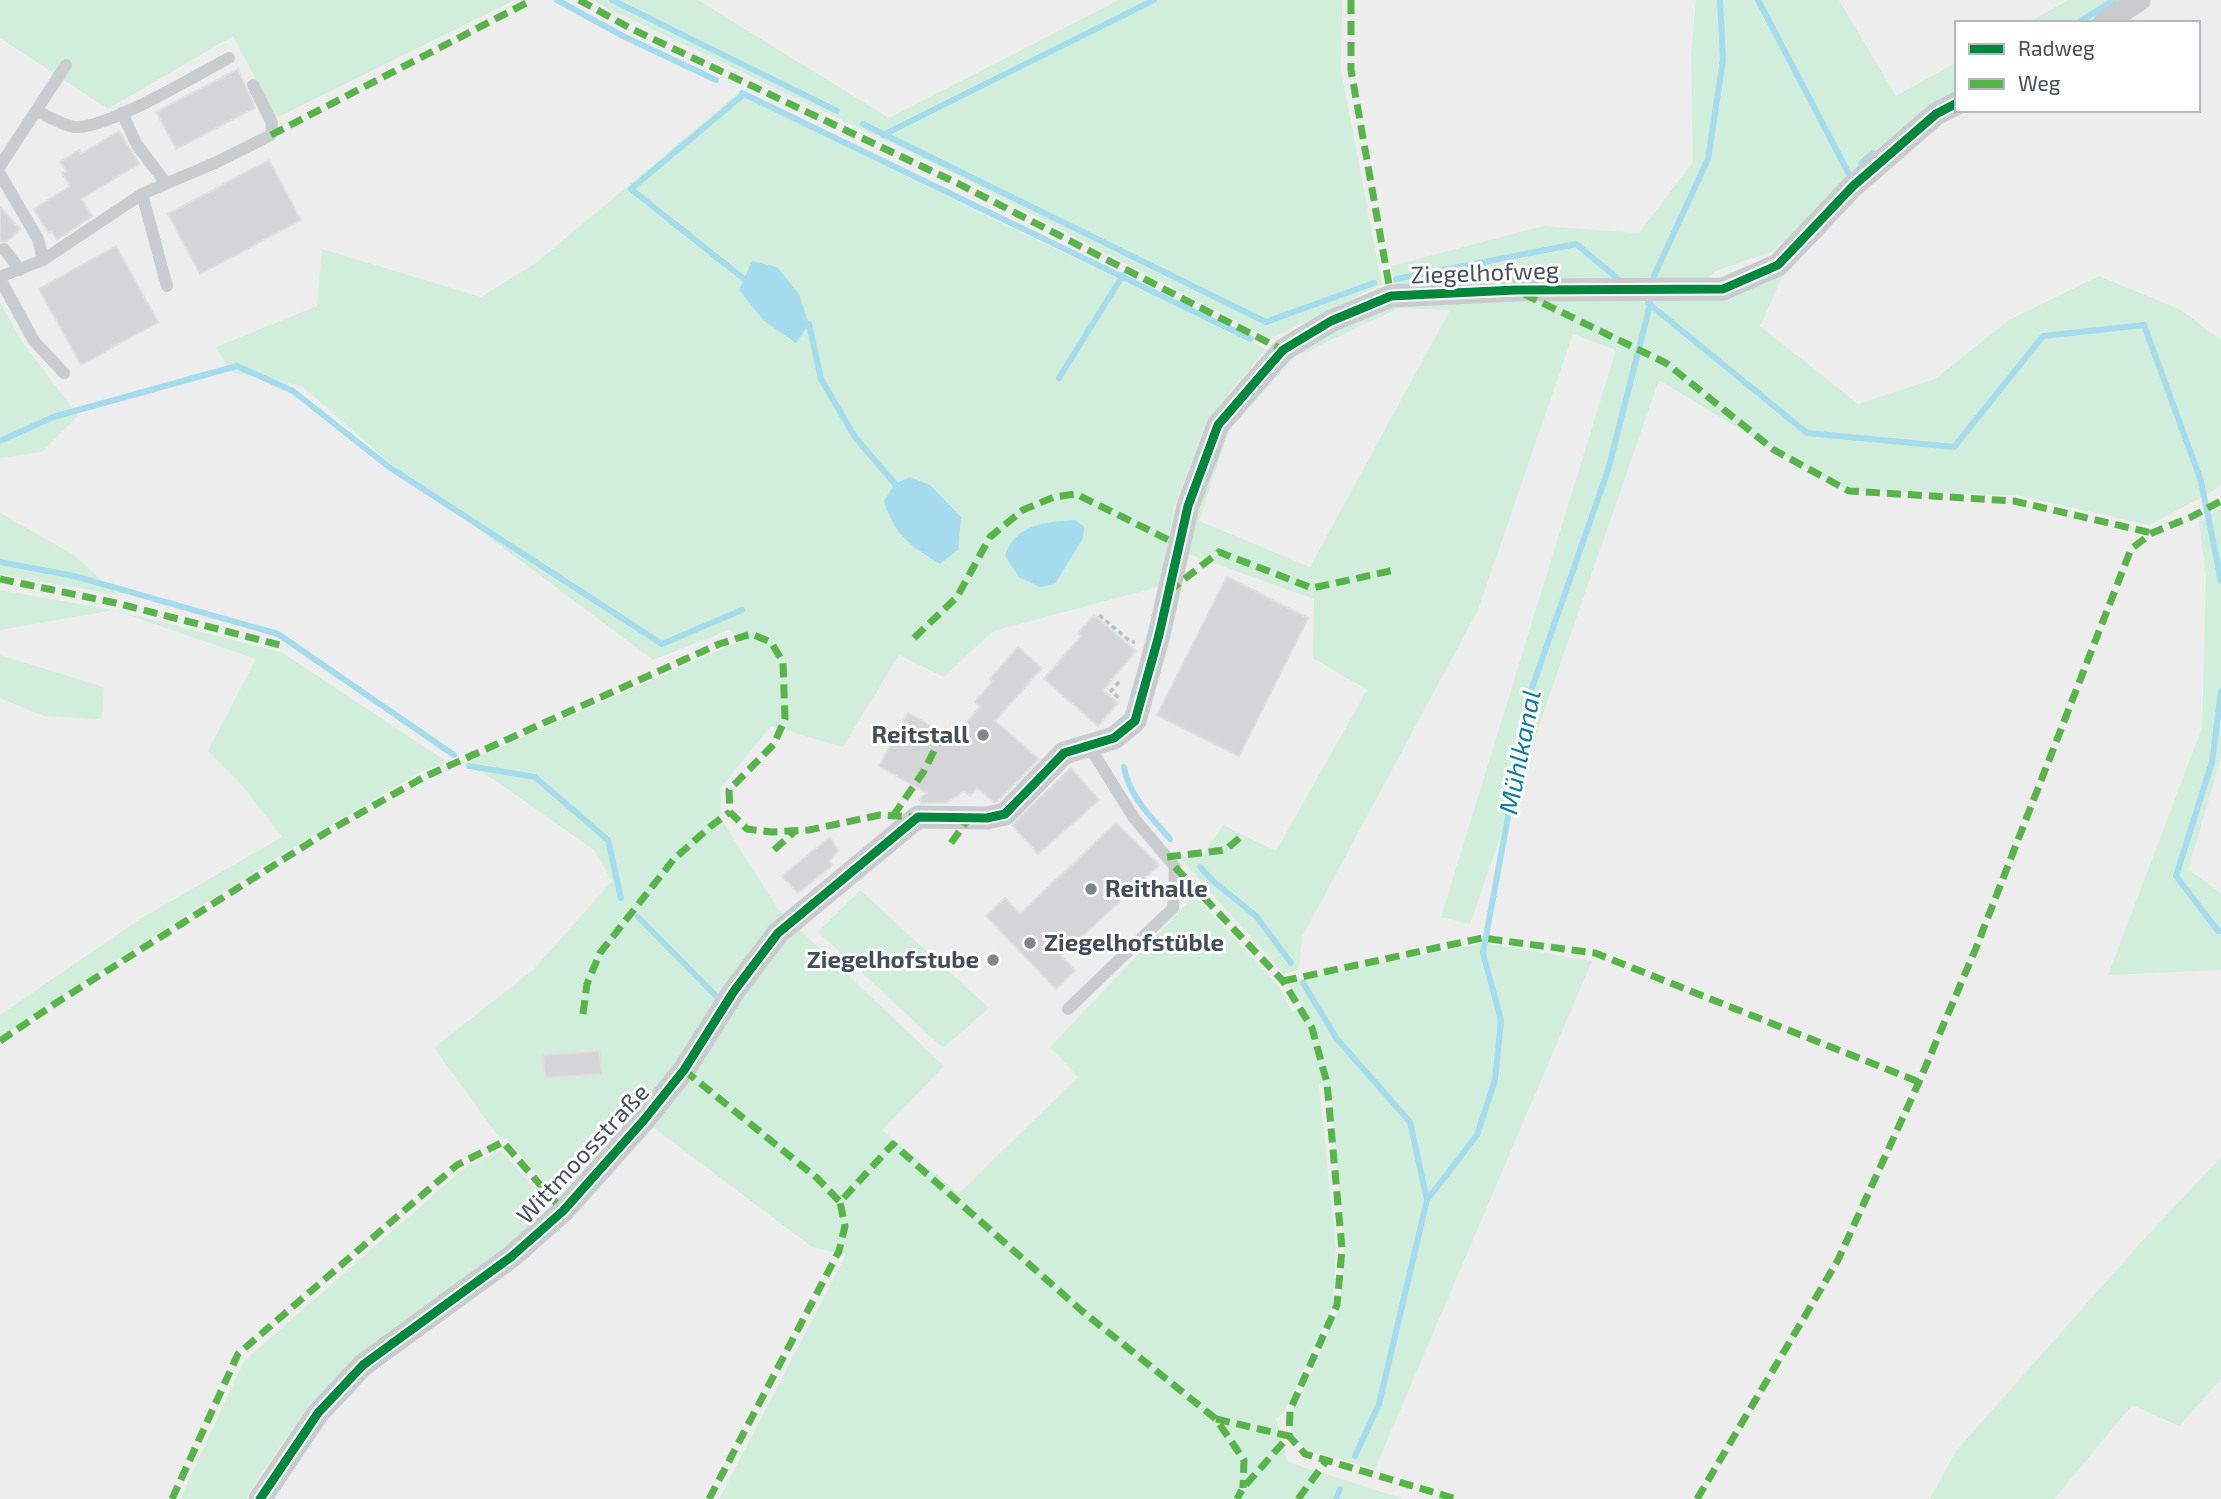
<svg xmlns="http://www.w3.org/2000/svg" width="2221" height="1499" font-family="'Exo 2',sans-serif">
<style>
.green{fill:#d1eedc;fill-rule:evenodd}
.water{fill:#a4dced}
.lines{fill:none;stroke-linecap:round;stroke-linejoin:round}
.stream{stroke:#a4dced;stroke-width:6}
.building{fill:#d5d5d7;stroke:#dfdfe0;stroke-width:2}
.path{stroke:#b6c2bf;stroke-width:3.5;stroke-dasharray:5 3.5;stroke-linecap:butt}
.lane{stroke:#c9ccce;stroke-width:12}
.street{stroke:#c9ccce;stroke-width:23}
.quiet{stroke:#57b448;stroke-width:7;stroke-dasharray:14 7;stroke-linecap:butt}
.cycleway-casing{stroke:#fff;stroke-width:13}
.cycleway{stroke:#00873e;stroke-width:9}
.poi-dot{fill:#80868d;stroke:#fff;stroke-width:2.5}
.labels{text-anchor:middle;stroke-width:6;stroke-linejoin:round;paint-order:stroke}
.street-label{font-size:24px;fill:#444f5a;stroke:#fff}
.poi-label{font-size:24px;font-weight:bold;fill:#444f5a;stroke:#fff;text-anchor:end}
.water-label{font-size:26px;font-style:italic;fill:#097ca0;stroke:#fff}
</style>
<rect width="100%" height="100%" fill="#eeeded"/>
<g class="green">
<path d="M0,0h515l-239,118 -43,-82 -125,73 -108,-71z"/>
<path d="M591,0h107l191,118 230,-118h223l-1,71 41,213 -112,55 -309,-162z"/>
<path d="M1696,0h143l57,96 61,-34v35l-28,15 -158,140 -56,19 -24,24 92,-20 -23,51 98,78 77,-25 74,-59 90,-44 82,34 40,30v145l-11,8 -61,32 -133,-30 -167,-4 -75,-41 -115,-70 -189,544 -29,-7 175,-567 -43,-16 -95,276 -176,327 -3,32 -15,5 -105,-117 24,-2 20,-30 53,26 91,-161 -54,-32 1,-59 -126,-45 1,-36 32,-90 65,-76 109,-64 -4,-22 152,-40 96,7 54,-71 -2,-108zM1399,308l51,2 -140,257 -111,-46 30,-91 66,-73z"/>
<path d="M2068,0h58l-35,23h-64z"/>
<path d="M738,93l261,129 267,127 -59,71 -32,85 -17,82 -165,44 -49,46 -45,-22 -56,92 -72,-21 -50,61v32l57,90 166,157 -62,64 77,63 119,-116 -28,-30 144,-151 85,90 13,26 11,-4 -16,-26 196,-39 109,18 -217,508 -68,-19 -16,-15 1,-24 21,-41 27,-65 4,-57 -13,-152 -12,-12 17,166 -3,54 -48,106 -9,9 12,43 116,37h-685l127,-244 -34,-8 -182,-137 -71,90 -52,-61 -9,-3 -64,-88 100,-79 78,-88 -18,-31 -101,-71 -30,-15 279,-124 -13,-10 -76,30 -263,-197 -88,-77 -71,-14 -15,-25 101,-41 5,-57 159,48 55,-34z"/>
<path d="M0,302l23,41 55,73 -36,36 -42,6z"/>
<path d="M2221,508v250l-33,112 33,23v77l-113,5 94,-247 4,-152 -7,-54z"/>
<path d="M0,513l74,42 44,40 -118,-21z"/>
<path d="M0,590l114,20 167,42 165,109 -25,11 -124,73 -154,98 -143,94v-22l140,-96 142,-82 -41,-53 -33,-33 48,-92 -142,-49 -114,20z"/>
<path d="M0,655l104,32 -2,32 -59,-3 -43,-18z"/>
<path d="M860,890l129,118 -46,40 -125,-116z"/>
<path d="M501,1150l49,58 -42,40 -151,110 -48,47 -57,82 -5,12h-67l64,-138 218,-191z"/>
<path d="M2221,1157v222l-42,47 -47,-21 -78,94h-124l26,-48 179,-202z"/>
</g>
<g class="water">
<path d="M752,261l25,6 22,27 10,30 -13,19 -32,-22 -25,-31z"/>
<path d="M910,477l20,8 31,32 -3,33 -18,14c-29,-18 -45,-28 -56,-63l11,-17z"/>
<path d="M1075,520l9,6 -1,12 -28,46 -15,3 -21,-10 -14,-21c10,-32 41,-34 70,-36z"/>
</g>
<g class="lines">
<g class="stream">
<path d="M557,0l66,36 93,44"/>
<path d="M612,0l225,111"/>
<path d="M1758,0l91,174"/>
<path d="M2078,23l36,-23"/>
<path d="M742,93l509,246"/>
<path d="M744,94l-113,95 113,90"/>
<path d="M863,124l403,198 108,-39"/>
<path d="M883,135l271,-135"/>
<path d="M1861,163l12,-10"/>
<path d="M1654,276l54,-117 15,-99 -3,-60"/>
<path d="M1396,279l180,-35 46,38"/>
<path d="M1648,303l159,130 147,14 89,-111 101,-11 57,156 20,100"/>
<path d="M809,324l12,55 34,58 40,47"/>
<path d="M1059,378l64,-103"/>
<path d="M0,441l53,-24 184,-51 56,25 96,76 273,177 80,-34"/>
<path d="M0,562l74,14 204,58 176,121"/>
<path d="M2221,691l-9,71 -36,114 42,55h3"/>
<path d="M469,766l66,11 73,63 13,58"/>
<path d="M1124,767c4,28 28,51 46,72"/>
<path d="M1200,867l13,14 43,35 35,47"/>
<path d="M638,917l78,79"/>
<path d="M1303,983l34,56 73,83 17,78 -48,204 -24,52"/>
<path d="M1427,1200l50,-65 18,-55 6,-60 -18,-67 48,-262 77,-221 42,-165v-7"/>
<path d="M1336,1499l4,-10"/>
</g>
</g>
<g class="building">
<path d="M238,69l17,39 -79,41 -20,-37z"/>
<path d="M119,131l20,33 -58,35 11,17 -35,24 -6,-9 -2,2 -15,-24 36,-23 -8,-13 4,-2 -6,-9 19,-12 2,4z"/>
<path d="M269,160l32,60 -101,54 -32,-60z"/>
<path d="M0,207l20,22 -13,12h-7z"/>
<path d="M116,246l42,76 -77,43 -42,-76z"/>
<path d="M1227,577l81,41 -69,138 -82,-41z"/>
<path d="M1094,615l42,36 -33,39 15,13 -20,23 -54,-47 37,-43 -3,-3z"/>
<path d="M1018,647l24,21 -47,53 44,38 -41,42 -4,1 -17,-14 -7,8 -6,-5 -18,12h-25l-2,-4 8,-6 -48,-27 29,-53 45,25 27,-31 -5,-5 18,-21 -3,-2z"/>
<path d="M1071,768l28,32 -61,54 -26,-29z"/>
<path d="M1116,823l43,42 -98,91 14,14 -19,19 -70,-73 19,-18 15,16z"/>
<path d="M830,837l8,14 -9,10 4,4 -35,28 -16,-17z"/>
<path d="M600,1051l2,23 -57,4 -2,-23z"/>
</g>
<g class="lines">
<g class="path">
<path d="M1099,615l32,27h4"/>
<path d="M1119,682l-8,9 9,8"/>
</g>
<g class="lane">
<path d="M36,111c10,4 30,16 40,16 31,2 122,-53 153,-69"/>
<path d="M122,113l15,32 29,38"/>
<path d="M0,166l66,-101"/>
<path d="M0,174l38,65 5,21"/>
<path d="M142,194l25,92"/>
<path d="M4,249l16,21"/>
<path d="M0,277l43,-17 99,-66 75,-32 54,-27 1,-12 -19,-38"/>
<path d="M0,279l34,62 30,32"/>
<path d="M1068,1009l105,-101 2,-41 -41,-49 -45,-72"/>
</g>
<g class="street">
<path d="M2104,23l35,-23"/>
<path d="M260,1499l58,-86 45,-48 148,-108 52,-46 81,-91 40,-50 50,-79 44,-58 140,-116 69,1 18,-4 59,-61 50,-15 21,-17 24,-86 29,-129 30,-81 65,-75 48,-29 60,-25 124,-6 208,-1 55,-24 75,-79 83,-72 21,-11"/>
</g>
<g class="quiet">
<path d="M579,0l51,28 329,156 324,166"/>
<path d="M1351,0v70l40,226"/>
<path d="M271,135l261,-135"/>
<path d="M1524,294l142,69 108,87 75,41 165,10 138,32"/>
<path d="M0,579l116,24 168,43"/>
<path d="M1168,592l51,-40 93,36 83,-18"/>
<path d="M914,638l43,-41 33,-60 33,-27 31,-13 22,-3 103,51"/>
<path d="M893,816l31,-45 20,-40"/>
<path d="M951,843l18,-25"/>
<path d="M774,850l21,-19"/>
<path d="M1167,857l58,-7 18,-15"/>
<path d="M1175,867l108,114 29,47 15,55 15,166 -5,56 -47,105 -1,26 16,18 151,45"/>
<path d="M1283,981l199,-43 113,15 324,129"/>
<path d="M583,1014l4,-30 13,-31 74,-94 37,-33 19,-14"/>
<path d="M0,1041l56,-38 269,-170 99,-56 295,-133 32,-10 20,8 12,20 2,57 -11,25 -45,46 1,22 17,17 24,3 38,-2 71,-15 38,2"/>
<path d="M684,1070l133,108 23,24 53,-58 189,167 134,108 28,41 -1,28"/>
<path d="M1216,1419l73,17 -46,52 -6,11"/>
<path d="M172,1499l66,-145 219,-189 46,-23 60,69"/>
<path d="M709,1499l130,-248 6,-25 -5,-24"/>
<path d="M1298,1499l29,-39"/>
<path d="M1697,1499l141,-239 81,-178 57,-134 155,-399 21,-16 39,-16 30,-16"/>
</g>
<defs>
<path id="cycleway" d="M260,1499l58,-86 45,-48 148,-108 52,-46 81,-91 40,-50 50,-79 44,-58 140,-116 69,1 18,-4 59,-61 50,-15 21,-17 24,-86 29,-129 30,-81 65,-75 48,-29 60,-25 124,-6 208,-1 55,-24 75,-79 83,-72 21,-11"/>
</defs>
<use href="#cycleway" class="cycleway-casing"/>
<use href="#cycleway" class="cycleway"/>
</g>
<g class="poi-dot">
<circle cx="983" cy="735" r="7"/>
<circle cx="1091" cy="889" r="7"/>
<circle cx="1030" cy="943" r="7"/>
<circle cx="993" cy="960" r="7"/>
</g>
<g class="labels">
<g class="street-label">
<text transform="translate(1485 273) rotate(-2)" y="8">Ziegelhofweg</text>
<text transform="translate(583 1154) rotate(-47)" y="8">Wittmoosstraße</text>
</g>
<g class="poi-label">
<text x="969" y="743">Reitstall</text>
<text x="1105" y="897" text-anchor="start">Reithalle</text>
<text x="1044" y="951" text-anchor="start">Ziegelhofstüble</text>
<text x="979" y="968">Ziegelhofstube</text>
</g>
<g class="water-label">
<text transform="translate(1520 752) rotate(-79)" y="9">Mühlkanal</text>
</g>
</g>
<rect x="1955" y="21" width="245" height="91" fill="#ffffff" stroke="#b4b9bd" stroke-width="2"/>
<rect x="1969" y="44" width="35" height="10" fill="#00873e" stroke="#b4b9bd" stroke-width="2"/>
<text x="2018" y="56" font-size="21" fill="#444f5a">Radweg</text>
<rect x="1969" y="79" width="35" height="10" fill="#57b448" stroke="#b4b9bd" stroke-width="2"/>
<text x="2018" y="91" font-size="21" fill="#444f5a">Weg</text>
</svg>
